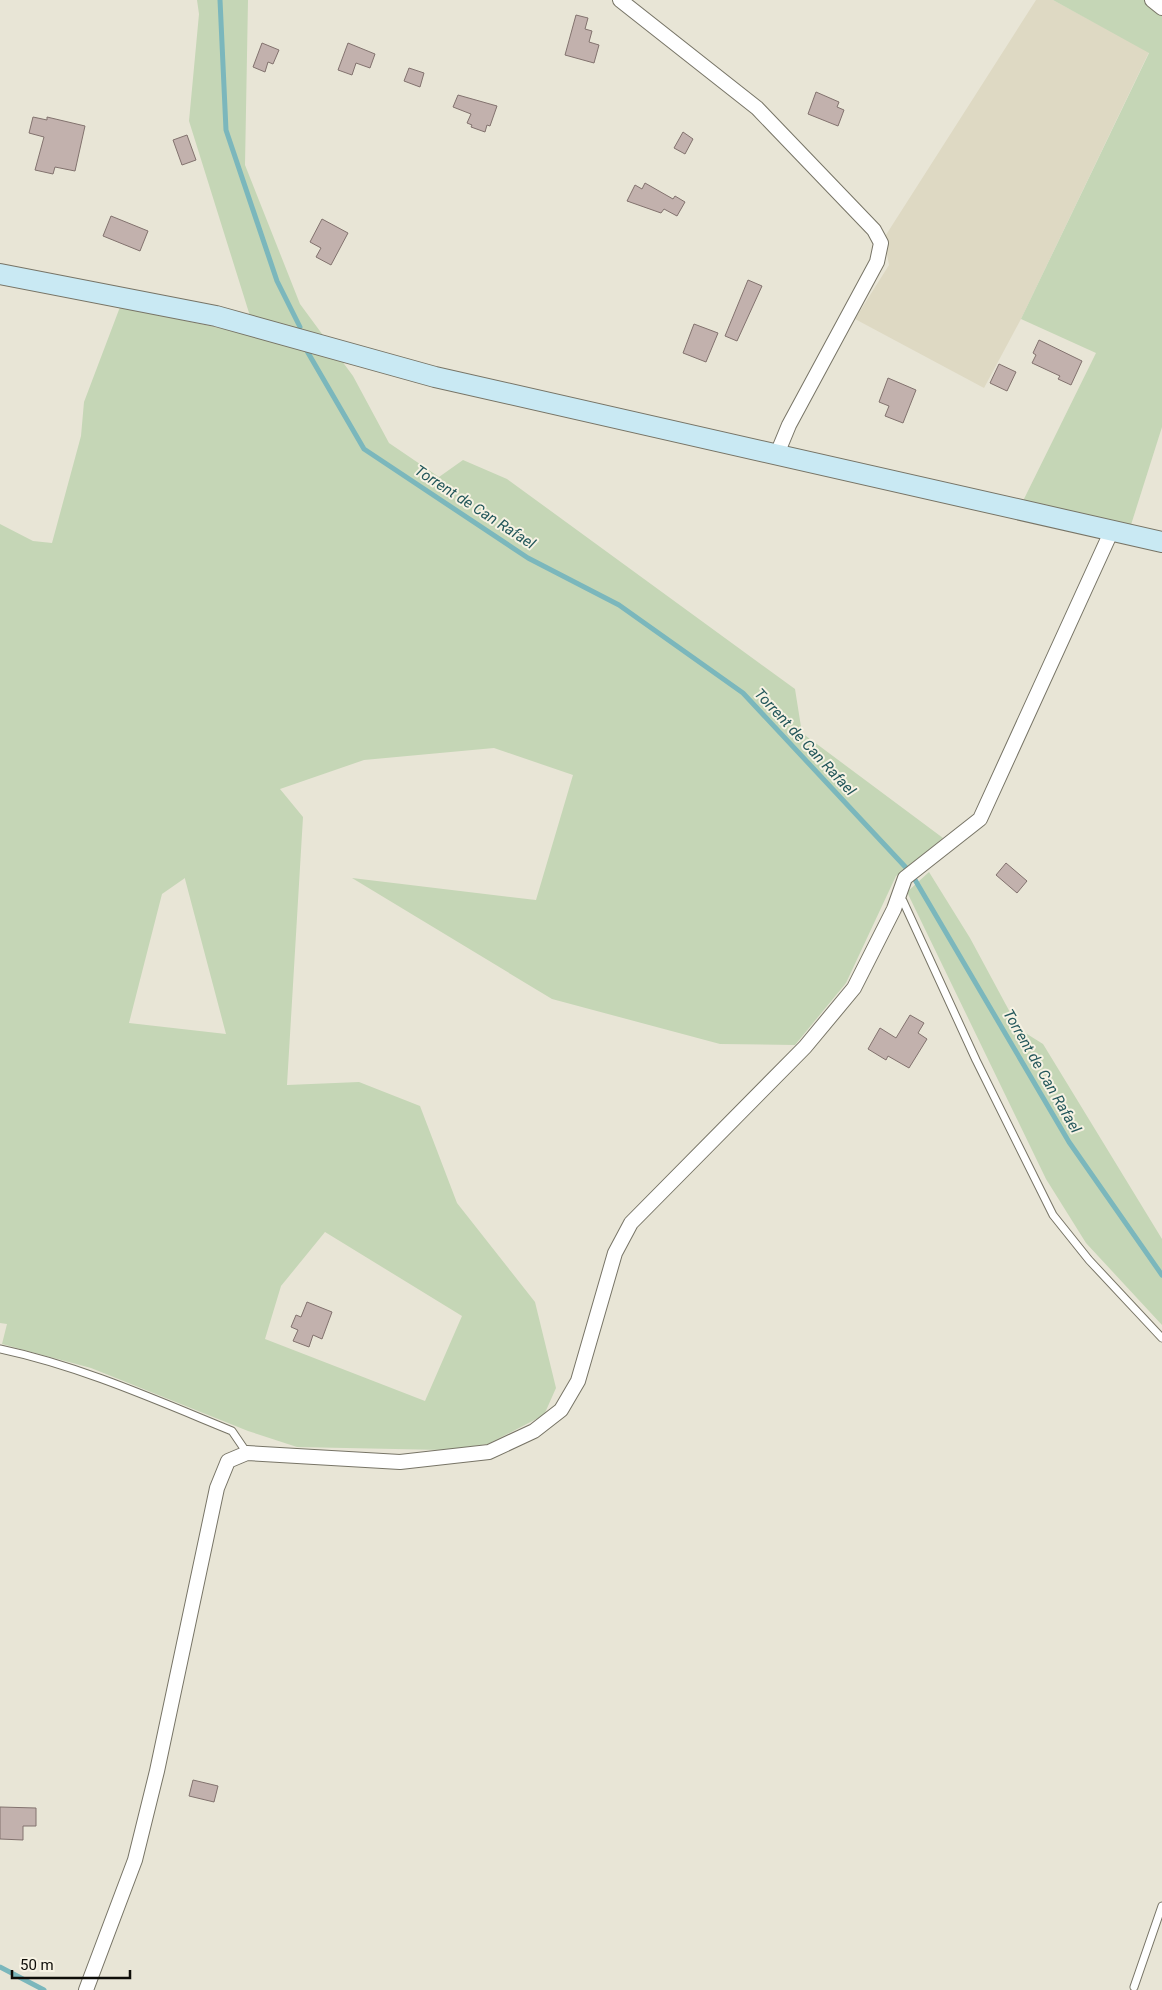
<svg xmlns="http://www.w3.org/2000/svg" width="1162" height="1990" font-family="Roboto,sans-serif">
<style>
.built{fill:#ded9c3}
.green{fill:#c5d6b6;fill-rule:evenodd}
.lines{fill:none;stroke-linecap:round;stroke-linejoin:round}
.stream{stroke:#7bb7bc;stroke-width:5}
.building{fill:#c2b1ad;stroke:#82726e}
.lane-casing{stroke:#777466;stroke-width:9}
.street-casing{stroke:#777466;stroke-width:16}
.secondary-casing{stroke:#777466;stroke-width:22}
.lane{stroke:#fff;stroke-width:7}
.street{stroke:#fff;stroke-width:14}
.secondary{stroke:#c9e9f3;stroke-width:20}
.labels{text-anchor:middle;stroke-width:4;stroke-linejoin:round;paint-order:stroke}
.water-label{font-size:15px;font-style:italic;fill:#22565a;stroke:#f6f2e3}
</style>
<rect width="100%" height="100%" fill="#e8e5d6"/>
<path class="built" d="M1036,0h17l96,52 -128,267 -37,69 -129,-69 34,-54 -5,-27z"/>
<g class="green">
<path d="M197,0h51l-3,165 55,139 53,72 36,67 50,34 24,-17 44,19 288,210 7,44 141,105 -47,38 -50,107 -51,62 -75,-1 -168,-45 -200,-121 184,22 37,-125 -79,-27 -130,12 -84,29 23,28 -16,268 72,-3 61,24 37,97 78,99 21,86 -12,27 -56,29 -44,6 -147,-3 -49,-16 -157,-63 -89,-24 5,-20 -7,-1v-799l33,17 19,2 29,-107 3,-34 36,-95 152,32 -22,-23 -61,-195 10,-107zM185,878v1l41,155 -97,-11 33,-129zM325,1232l137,84 -37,85 -160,-62 16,-53z"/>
<path d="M1053,0h109v427l-32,101 -108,-25 74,-150 -75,-34 128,-266z"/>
<path d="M929,872l41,66 49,91 24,15 119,195v86l-76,-82 -40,-64 -139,-287z"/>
</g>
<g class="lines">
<g class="stream">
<path d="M220,0l6,130 51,151 23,46"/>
<path d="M307,351l57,98 164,109 91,47 124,88 125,134 43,46 158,269 93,133"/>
<path d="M0,1967l44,23"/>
</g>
</g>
<g class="building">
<path d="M576,15l12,3 -3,11 7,2 -3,11 10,3 -5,18 -29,-8z"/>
<path d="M262,43l17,7 -6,14 -5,-2 -3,10 -12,-5z"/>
<path d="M348,43l27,11 -5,14 -14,-5 -4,12 -14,-5z"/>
<path d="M409,68l15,5 -4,14 -16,-6z"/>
<path d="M816,92l23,10 -2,5 7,3 -6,16 -30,-12z"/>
<path d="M458,95l39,11 -7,20 -3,-1 -2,7 -14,-5 1,-2 -5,-2 4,-9 -18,-7z"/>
<path d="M33,117l14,3v-3l38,9 -10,45 -20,-4 -2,7 -18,-4 9,-33 -15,-4z"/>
<path d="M683,132l10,7 -8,15 -11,-6z"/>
<path d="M187,135l9,25 -14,5 -9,-25z"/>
<path d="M645,183l28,16 2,-3 10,6 -8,14 -13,-7 -3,4 -34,-12 8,-16 7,4z"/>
<path d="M111,216l37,15 -8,20 -37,-15z"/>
<path d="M322,219l26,14 -17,32 -15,-8 5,-9 -11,-6z"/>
<path d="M748,280l14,6 -25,55 -12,-5z"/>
<path d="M694,324l24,9 -12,29 -23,-9z"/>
<path d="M1039,340l43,21 -11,24 -13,-6 2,-3 -28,-13 4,-8 -3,-2z"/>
<path d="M999,364l17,8 -9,19 -17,-8z"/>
<path d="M888,378l28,12 -13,33 -18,-7 4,-10 -10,-4z"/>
<path d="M1006,863l21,18 -10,12 -21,-18z"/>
<path d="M910,1015l14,8 -6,10 9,6 -18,29 -21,-12 -2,4 -18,-11 12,-21 16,10z"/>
<path d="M307,1302l25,10 -10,27 -9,-4 -4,12 -16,-6 5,-11 -7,-3 5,-12 5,2z"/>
<path d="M193,1780l25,6 -4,16 -25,-6z"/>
<path d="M0,1807l36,1v18h-13v14l-23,-1z"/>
</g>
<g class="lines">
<defs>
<g id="lane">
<path d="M898,896l5,5 73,159 77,155 36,45 73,78"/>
<path d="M0,1349c80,17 156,51 232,82l15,22"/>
<path d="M1134,1987l28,-81"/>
</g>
<g id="street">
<path d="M620,0l137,108 117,122 7,13 -4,19 -88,163 -12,29"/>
<path d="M1152,0l10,8"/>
<path d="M86,1990l49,-130 22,-89 60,-283 11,-27 19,-8 153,9 89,-10 45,-21 27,-21 17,-29 37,-128 16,-30 174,-176 49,-59 40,-79 11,-31 75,-59 132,-289"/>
</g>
<path id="secondary" d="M0,274l216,42 219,61 727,165"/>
</defs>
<use href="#lane" class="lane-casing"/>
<use href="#street" class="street-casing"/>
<use href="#secondary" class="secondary-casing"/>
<use href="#lane" class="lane"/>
<use href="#street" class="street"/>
<use href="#secondary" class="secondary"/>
</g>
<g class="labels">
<g class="water-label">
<text transform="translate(475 507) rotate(33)" y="5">Torrent de Can Rafael</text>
<text transform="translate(805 742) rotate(47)" y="5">Torrent de Can Rafael</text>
<text transform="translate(1042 1071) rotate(60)" y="5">Torrent de Can Rafael</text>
</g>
</g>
<path d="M12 1970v8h118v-8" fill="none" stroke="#0e0d08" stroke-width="2.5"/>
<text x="20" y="1970" font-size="15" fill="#0e0d08" stroke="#f6f2e3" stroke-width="4" paint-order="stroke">50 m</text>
</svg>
